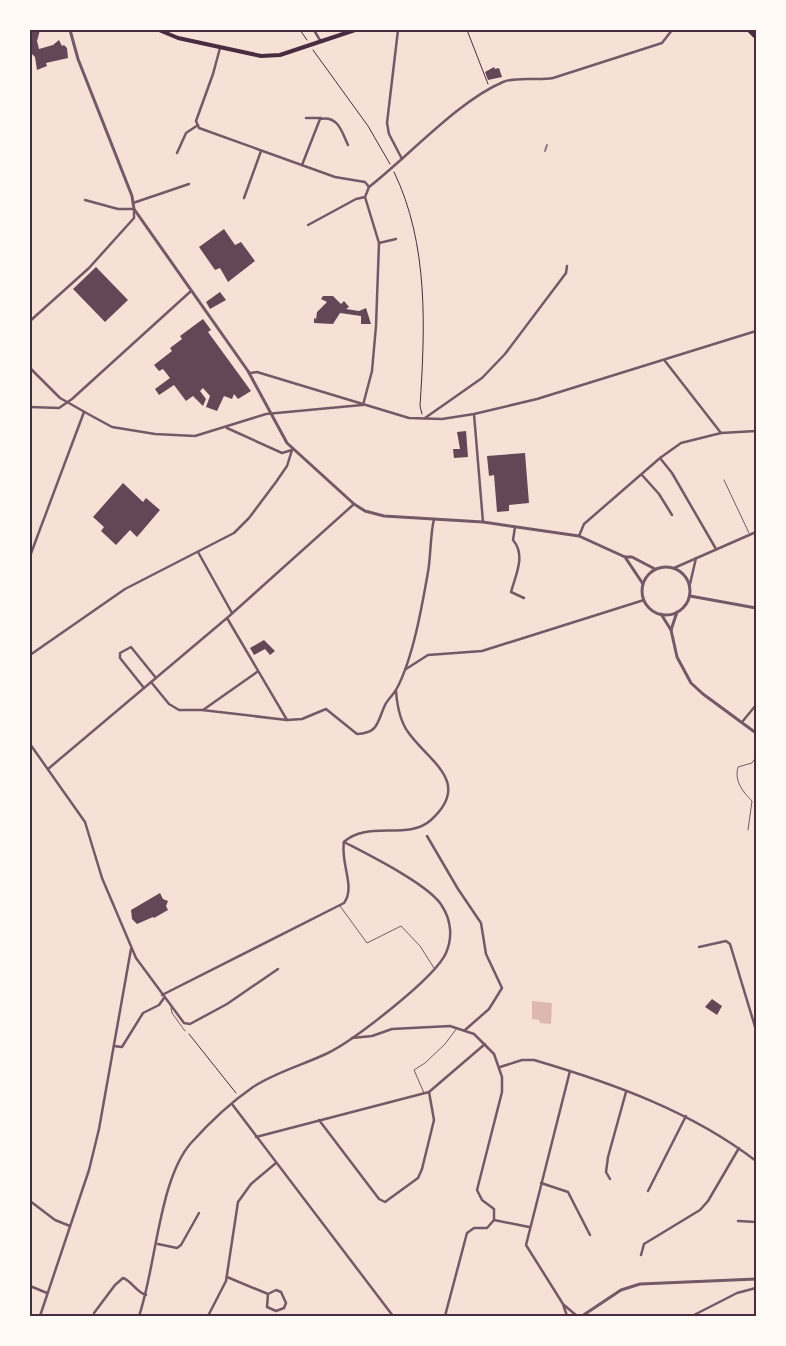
<svg xmlns="http://www.w3.org/2000/svg" width="786" height="1346" font-family="'Asap Condensed',sans-serif">
<style>
.water{fill:#dcb8b0}
.building{fill:#644757}
.lines{fill:none;stroke-linecap:round;stroke-linejoin:round}
.path{stroke:#4a2c40;stroke-width:1}
.service{stroke:#755966;stroke-width:1}
.minor{stroke:#755966;stroke-width:2.5}
.tertiary{stroke:#755966;stroke-width:3}
.secondary{stroke:#4a2c40;stroke-width:4}
.motorway{stroke:#4a2c40;stroke-width:4.5}
.rail{stroke:#8f747c;stroke-width:2}
.neatline{fill:none;stroke:#4a2c40;stroke-width:2}
</style>
<rect width="100%" height="100%" fill="#f7e1d7"/>
<path class="water" d="M532,1001l20,2 -1,21 -11,-1 -1,-3 -7,-1z"/>
<g class="building">
<path d="M30,30h10l-3,11 2,8 14,-4 6,-5 3,6 2,-1 3,3 1,10 -22,5 1,3 -10,4 -2,-13 -5,-5z"/>
<path d="M494,67l1,2 4,-1 3,9 -14,3 -3,-8z"/>
<path d="M224,229l11,16 6,-3 14,19 -27,21 -8,-14 -5,2 -16,-23z"/>
<path d="M96,267l32,33 -23,22 -32,-33z"/>
<path d="M220,292l6,8 -16,9 -4,-7z"/>
<path d="M323,296h10l8,8 3,-3 5,6 -3,2 13,2 7,-3 5,16h-10v-8l-21,-3 -7,11 -19,-1v-5l2,1 1,-7 10,-10 -6,-3z"/>
<path d="M203,319l8,11 -3,2 43,59 -13,8 -4,-5 -2,5 -8,-3 -7,15 -11,-4 4,-11 -7,-8 -3,3 6,8 -3,7 -10,-10 -7,5 -12,-16 -15,10 -4,-6 15,-11 -7,-9 -4,2 -5,-6 18,-14 -2,-3 12,-9 -2,-3z"/>
<path d="M466,431l2,26 -14,1 -1,-9h7l-3,-17z"/>
<path d="M525,453l4,50 -20,2v6l-12,1 -3,-37 -5,1 -2,-20z"/>
<path d="M123,483l20,19 3,-4 14,12 -23,27 -7,-7 -14,15 -15,-14 3,-4 -11,-10z"/>
<path d="M264,640l11,11 -5,4 -5,-6 -11,6 -4,-7z"/>
<path d="M160,893l3,6 5,2 -2,5 2,4 -14,8 -1,-1 -16,7 -5,-5 -1,-9z"/>
<path d="M712,999l10,7 -5,9 -12,-8z"/>
</g>
<g class="lines">
<g class="path">
<path d="M300,30l7,10"/>
<path d="M467,30l21,54"/>
<path d="M313,50l55,76 22,38"/>
<path d="M394,172c35,72 31,157 26,234l2,8"/>
<path d="M189,1034l47,59"/>
</g>
<g class="service">
<path d="M724,480l25,53"/>
<path d="M748,830l4,-29c-9,-9 -18,-20 -14,-34l14,-4 4,-6"/>
<path d="M340,906l27,37 34,-17 19,20 14,22"/>
<path d="M171,1008l1,5 13,18"/>
<path d="M424,1093l-10,-23 11,-7 20,-19 12,-16"/>
</g>
<g class="minor">
<path d="M314,30l7,12"/>
<path d="M398,30l-11,93 2,11 13,25"/>
<path d="M220,48l-7,26 -17,47 3,7 136,49 30,5 4,5"/>
<path d="M306,118h15"/>
<path d="M177,153l9,-20 12,-8"/>
<path d="M302,165l18,-46c18,-4 22,13 28,26"/>
<path d="M244,198l17,-47"/>
<path d="M133,203l56,-19"/>
<path d="M308,225l48,-26 9,-2"/>
<path d="M379,243l17,-4"/>
<path d="M30,321l59,-53 45,-50v-9h-16l-33,-9"/>
<path d="M665,361l56,72"/>
<path d="M30,368l30,30 30,17 22,12 43,7 40,2 71,-22 96,-9"/>
<path d="M250,373l7,-1 152,46 33,1 32,-5 63,-15 219,-68"/>
<path d="M363,405l9,-34 4,-45 3,-83 -14,-46 4,-10c40,-31 89,-86 134,-105 14,-6 34,-1 50,-4l109,-35 10,-13"/>
<path d="M30,407l29,1 13,-9 119,-108"/>
<path d="M474,414l9,108"/>
<path d="M425,418l57,-40 23,-24 61,-81 1,-7"/>
<path d="M227,428l55,25 10,-3"/>
<path d="M660,458l12,15 44,76"/>
<path d="M642,475l17,19 13,21"/>
<path d="M515,527l-2,13c13,15 3,34 -2,52l13,6"/>
<path d="M579,536l5,-12 76,-66 21,-15 40,-10 35,-2"/>
<path d="M198,552l34,61"/>
<path d="M30,556l54,-144"/>
<path d="M674,568l82,-36"/>
<path d="M690,584l6,-26"/>
<path d="M227,618l60,102 15,-1 24,-10 31,25c22,-1 20,-12 28,-29 3,-6 8,-10 11,-15 17,-31 26,-84 32,-118 3,-17 2,-36 6,-53"/>
<path d="M30,655l95,-66 109,-56 15,-15 27,-36 11,-16 5,-16"/>
<path d="M406,669l22,-14 54,-4 162,-51"/>
<path d="M151,682l18,22 10,6h23l85,10"/>
<path d="M144,688l-24,-30v-5l11,-6 25,31"/>
<path d="M203,710l54,-38"/>
<path d="M742,722l14,-17"/>
<path d="M30,744l55,78 17,56 34,80 48,65 6,1 37,-20 51,-35"/>
<path d="M48,769l179,-151 127,-114"/>
<path d="M427,836l31,53 23,34 5,31 16,34 -13,21 -24,21"/>
<path d="M344,842c23,-22 64,-1 87,-22 42,-38 -3,-59 -23,-88 -8,-11 -11,-28 -12,-41"/>
<path d="M699,947l27,-6 4,3 26,86"/>
<path d="M162,995l182,-92c12,-16 -4,-40 0,-61"/>
<path d="M352,1038l20,-2 20,-7 58,-3 24,8 20,20 8,23v15l-25,98 5,10 12,9v11l-7,8h-13l-7,5 -22,83"/>
<path d="M114,1046l8,1 21,-34 16,-8 5,-7"/>
<path d="M500,1067l22,-7h12c78,23 157,51 222,101"/>
<path d="M232,1104l161,212"/>
<path d="M319,1120l60,79 6,3 33,-24 4,-9 12,-49 -5,-28"/>
<path d="M256,1137l173,-45 56,-48"/>
<path d="M610,1179l-4,-7 2,-15 18,-65"/>
<path d="M541,1183l27,9 22,43"/>
<path d="M648,1191l38,-75"/>
<path d="M30,1201l25,19 15,6"/>
<path d="M494,1220l35,7"/>
<path d="M738,1221l18,1"/>
<path d="M158,1244l19,4 4,-3 18,-32"/>
<path d="M641,1255l3,-11 56,-34 8,-9 31,-53"/>
<path d="M227,1277l41,17 8,-4 5,2 5,11 -2,5 -8,3 -9,-4 1,-13"/>
<path d="M30,1286l17,7"/>
<path d="M564,1305l13,11"/>
<path d="M94,1313l21,-28 8,-7c9,3 13,14 23,17"/>
<path d="M40,1316l49,-146 10,-41 32,-180"/>
<path d="M139,1316c17,-49 20,-137 52,-173 18,-20 39,-40 62,-56 23,-15 50,-22 75,-34 26,-13 107,-75 118,-100 7,-16 5,-33 -4,-47 -12,-21 -75,-52 -98,-64"/>
<path d="M208,1316l18,-35 12,-79 13,-18 25,-21"/>
<path d="M567,1316l-4,-12 -37,-59 44,-174"/>
<path d="M692,1316l45,-23 19,-5"/>
</g>
<g class="tertiary">
<path d="M70,30l8,29 54,137 2,13 114,162 39,72 67,61 11,7 19,5 99,6 96,14 46,21h7l23,12"/>
<path d="M625,557l18,27"/>
<circle cx="666" cy="591" r="24"/>
<path d="M690,596l66,12"/>
<path d="M661,614l10,16 6,27 14,26 12,11 53,39"/>
<path d="M671,630l6,-18"/>
<path d="M582,1316l39,-26 19,-6 116,-5"/>
</g>
<path class="secondary" d="M159,30l19,8 83,18 19,-1 75,-25"/>
<path class="motorway" d="M749,30l7,7"/>
<path class="rail" d="M545,151l2,-6"/>
</g>
<rect width="786" height="1346" fill="none" stroke="#fffaf5" stroke-width="62"/>
<rect x="31" y="31" width="724" height="1284" class="neatline"/>
</svg>
